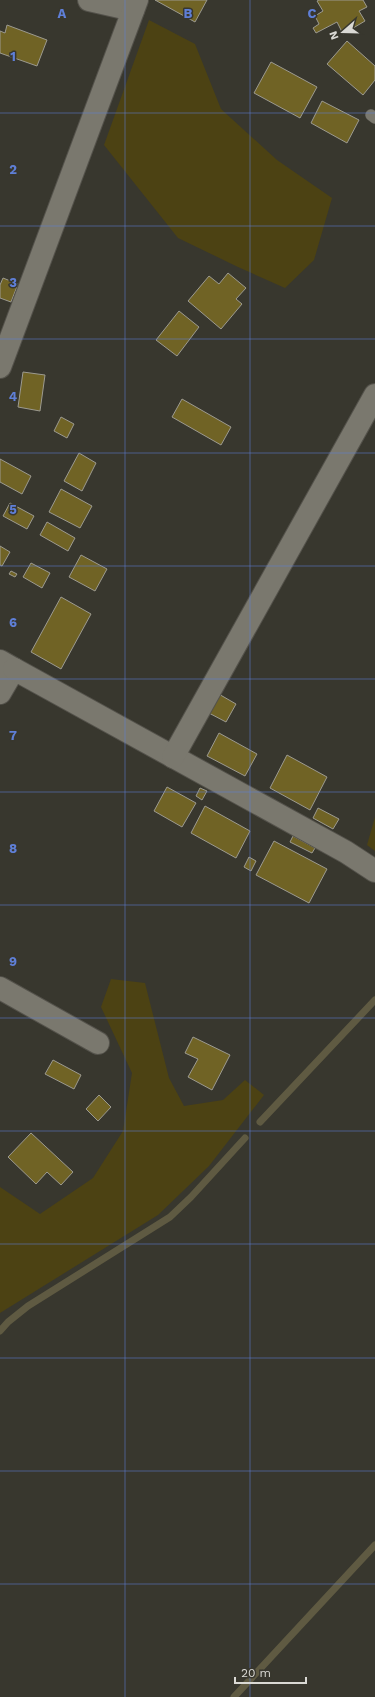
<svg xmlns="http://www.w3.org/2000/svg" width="375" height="1697" font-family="'Work Sans',sans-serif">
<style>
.green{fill:#4c4213}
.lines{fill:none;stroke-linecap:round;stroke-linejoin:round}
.stream{stroke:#5f5a42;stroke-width:7}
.building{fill:#706325;stroke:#9c9a90}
.service-casing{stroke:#54524b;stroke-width:12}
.minor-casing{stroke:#54524b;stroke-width:24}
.service{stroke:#7a786e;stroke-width:11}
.minor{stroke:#7a786e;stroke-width:22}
.grid{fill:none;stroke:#5f7fd7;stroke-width:1;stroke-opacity:0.55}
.grid-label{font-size:13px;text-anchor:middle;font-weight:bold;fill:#5f7fd7;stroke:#38372e;stroke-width:3;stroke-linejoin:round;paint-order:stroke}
</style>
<rect width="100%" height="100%" fill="#38372e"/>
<g class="green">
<path d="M149,20l46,24 26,65 56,51 55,38 -18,62 -29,28 -47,-21 -60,-29 -74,-93z"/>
<path d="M375,817v34l-8,-6z"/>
<path d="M111,979l34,4 24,95 15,28 39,-6 22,-20 19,15 -55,71 -51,49 -158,98v-126l40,27 53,-36 30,-47 9,-58 -31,-66z"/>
</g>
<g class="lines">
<g class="stream">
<path d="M260,1122l115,-122"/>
<path d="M0,1331l8,-9 20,-16 142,-89 21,-20 54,-59"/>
<path d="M234,1697l141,-152"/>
</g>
</g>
<g class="building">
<path d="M155,0h52l-12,22z"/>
<path d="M319,0h44l4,7 -8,4 6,10 -22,13 -6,-12 -21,11 -3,-5 6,-4 -4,-8 8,-5 -6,-10z"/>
<path d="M7,25l40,15 -10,26 -37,-13v-22l5,2z"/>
<path d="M347,41l28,25v14l-12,15 -36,-31z"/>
<path d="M271,62l46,25 -17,31 -46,-25z"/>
<path d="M322,101l37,19 -12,23 -36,-20z"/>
<path d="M228,273l18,15 -10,11 6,5 -21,25 -33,-28 21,-25 10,8z"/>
<path d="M3,278l15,6 -7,18 -11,-4v-13z"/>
<path d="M179,311l20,16 -22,29 -21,-16z"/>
<path d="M23,372l22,3 -5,36 -22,-4z"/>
<path d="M182,399l49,28 -10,18 -49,-28z"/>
<path d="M61,417l13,7 -7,14 -13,-7z"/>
<path d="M79,453l17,10 -14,28 -18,-10z"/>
<path d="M0,459l31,17 -9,18 -22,-12z"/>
<path d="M61,489l31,17 -12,22 -31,-16z"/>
<path d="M10,503l24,13 -7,13 -24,-13z"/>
<path d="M47,522l28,16 -7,13 -28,-16z"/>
<path d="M0,546l10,6 -8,14 -2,-1z"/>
<path d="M81,555l26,14 -12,22 -26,-14z"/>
<path d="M31,563l19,10 -8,15 -19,-11z"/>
<path d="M11,571l6,3 -2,3 -6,-3z"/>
<path d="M61,597l30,17 -30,55 -30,-17z"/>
<path d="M217,693l19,11 -10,18 -19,-10z"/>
<path d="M219,733l38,21 -12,22 -38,-20z"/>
<path d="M287,755l40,22 -17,33 -40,-22z"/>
<path d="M167,787l29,16 -14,24 -28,-16z"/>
<path d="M200,788l7,3 -5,9 -6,-4z"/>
<path d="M205,806l45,25 -14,27 -45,-25z"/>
<path d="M318,808l21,11 -6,10 -20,-11z"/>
<path d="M293,836l22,12 -3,5 -22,-11z"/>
<path d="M274,841l53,28 -18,34 -53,-28z"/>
<path d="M249,857l7,4 -5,10 -7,-4z"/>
<path d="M193,1037l37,18 -18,35 -24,-13 10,-18 -13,-6z"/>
<path d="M53,1060l28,15 -7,14 -29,-15z"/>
<path d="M99,1095l12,12 -13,14 -12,-12z"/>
<path d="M31,1133l42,39 -12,13 -14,-13 -11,12 -28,-27z"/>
</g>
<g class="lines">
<defs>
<path id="service" d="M371,115l4,3"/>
<g id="minor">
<path d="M89,0l44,10"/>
<path d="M0,367l137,-367"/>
<path d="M0,661l14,8 -14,24"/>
<path d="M14,669l332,183 29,19"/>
<path d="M173,757l202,-362"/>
<path d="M0,988l98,55"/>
</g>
</defs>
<use href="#service" class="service-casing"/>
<use href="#minor" class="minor-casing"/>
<use href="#service" class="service"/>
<use href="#minor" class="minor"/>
</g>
<path class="grid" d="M125,0v1697M250,0v1697M0,113h375M0,226h375M0,339h375M0,453h375M0,566h375M0,679h375M0,792h375M0,905h375M0,1018h375M0,1131h375M0,1244h375M0,1358h375M0,1471h375M0,1584h375"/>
<g class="grid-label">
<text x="62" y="18">A</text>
<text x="188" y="18">B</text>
<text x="312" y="18">C</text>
<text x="13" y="61">1</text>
<text x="13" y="174">2</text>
<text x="13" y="287">3</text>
<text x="13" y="401">4</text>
<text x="13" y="514">5</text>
<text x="13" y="627">6</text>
<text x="13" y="740">7</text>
<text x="13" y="853">8</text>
<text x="13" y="966">9</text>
</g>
<g transform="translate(343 32) rotate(250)" stroke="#38372e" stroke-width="3" paint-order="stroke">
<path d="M0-3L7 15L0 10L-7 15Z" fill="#dad9d4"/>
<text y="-6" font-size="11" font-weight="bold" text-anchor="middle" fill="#dad9d4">N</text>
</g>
<path d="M235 1677v6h71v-6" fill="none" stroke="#dad9d4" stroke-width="2"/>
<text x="241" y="1677" font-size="12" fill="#dad9d4" stroke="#38372e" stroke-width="3" paint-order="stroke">20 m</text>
</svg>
